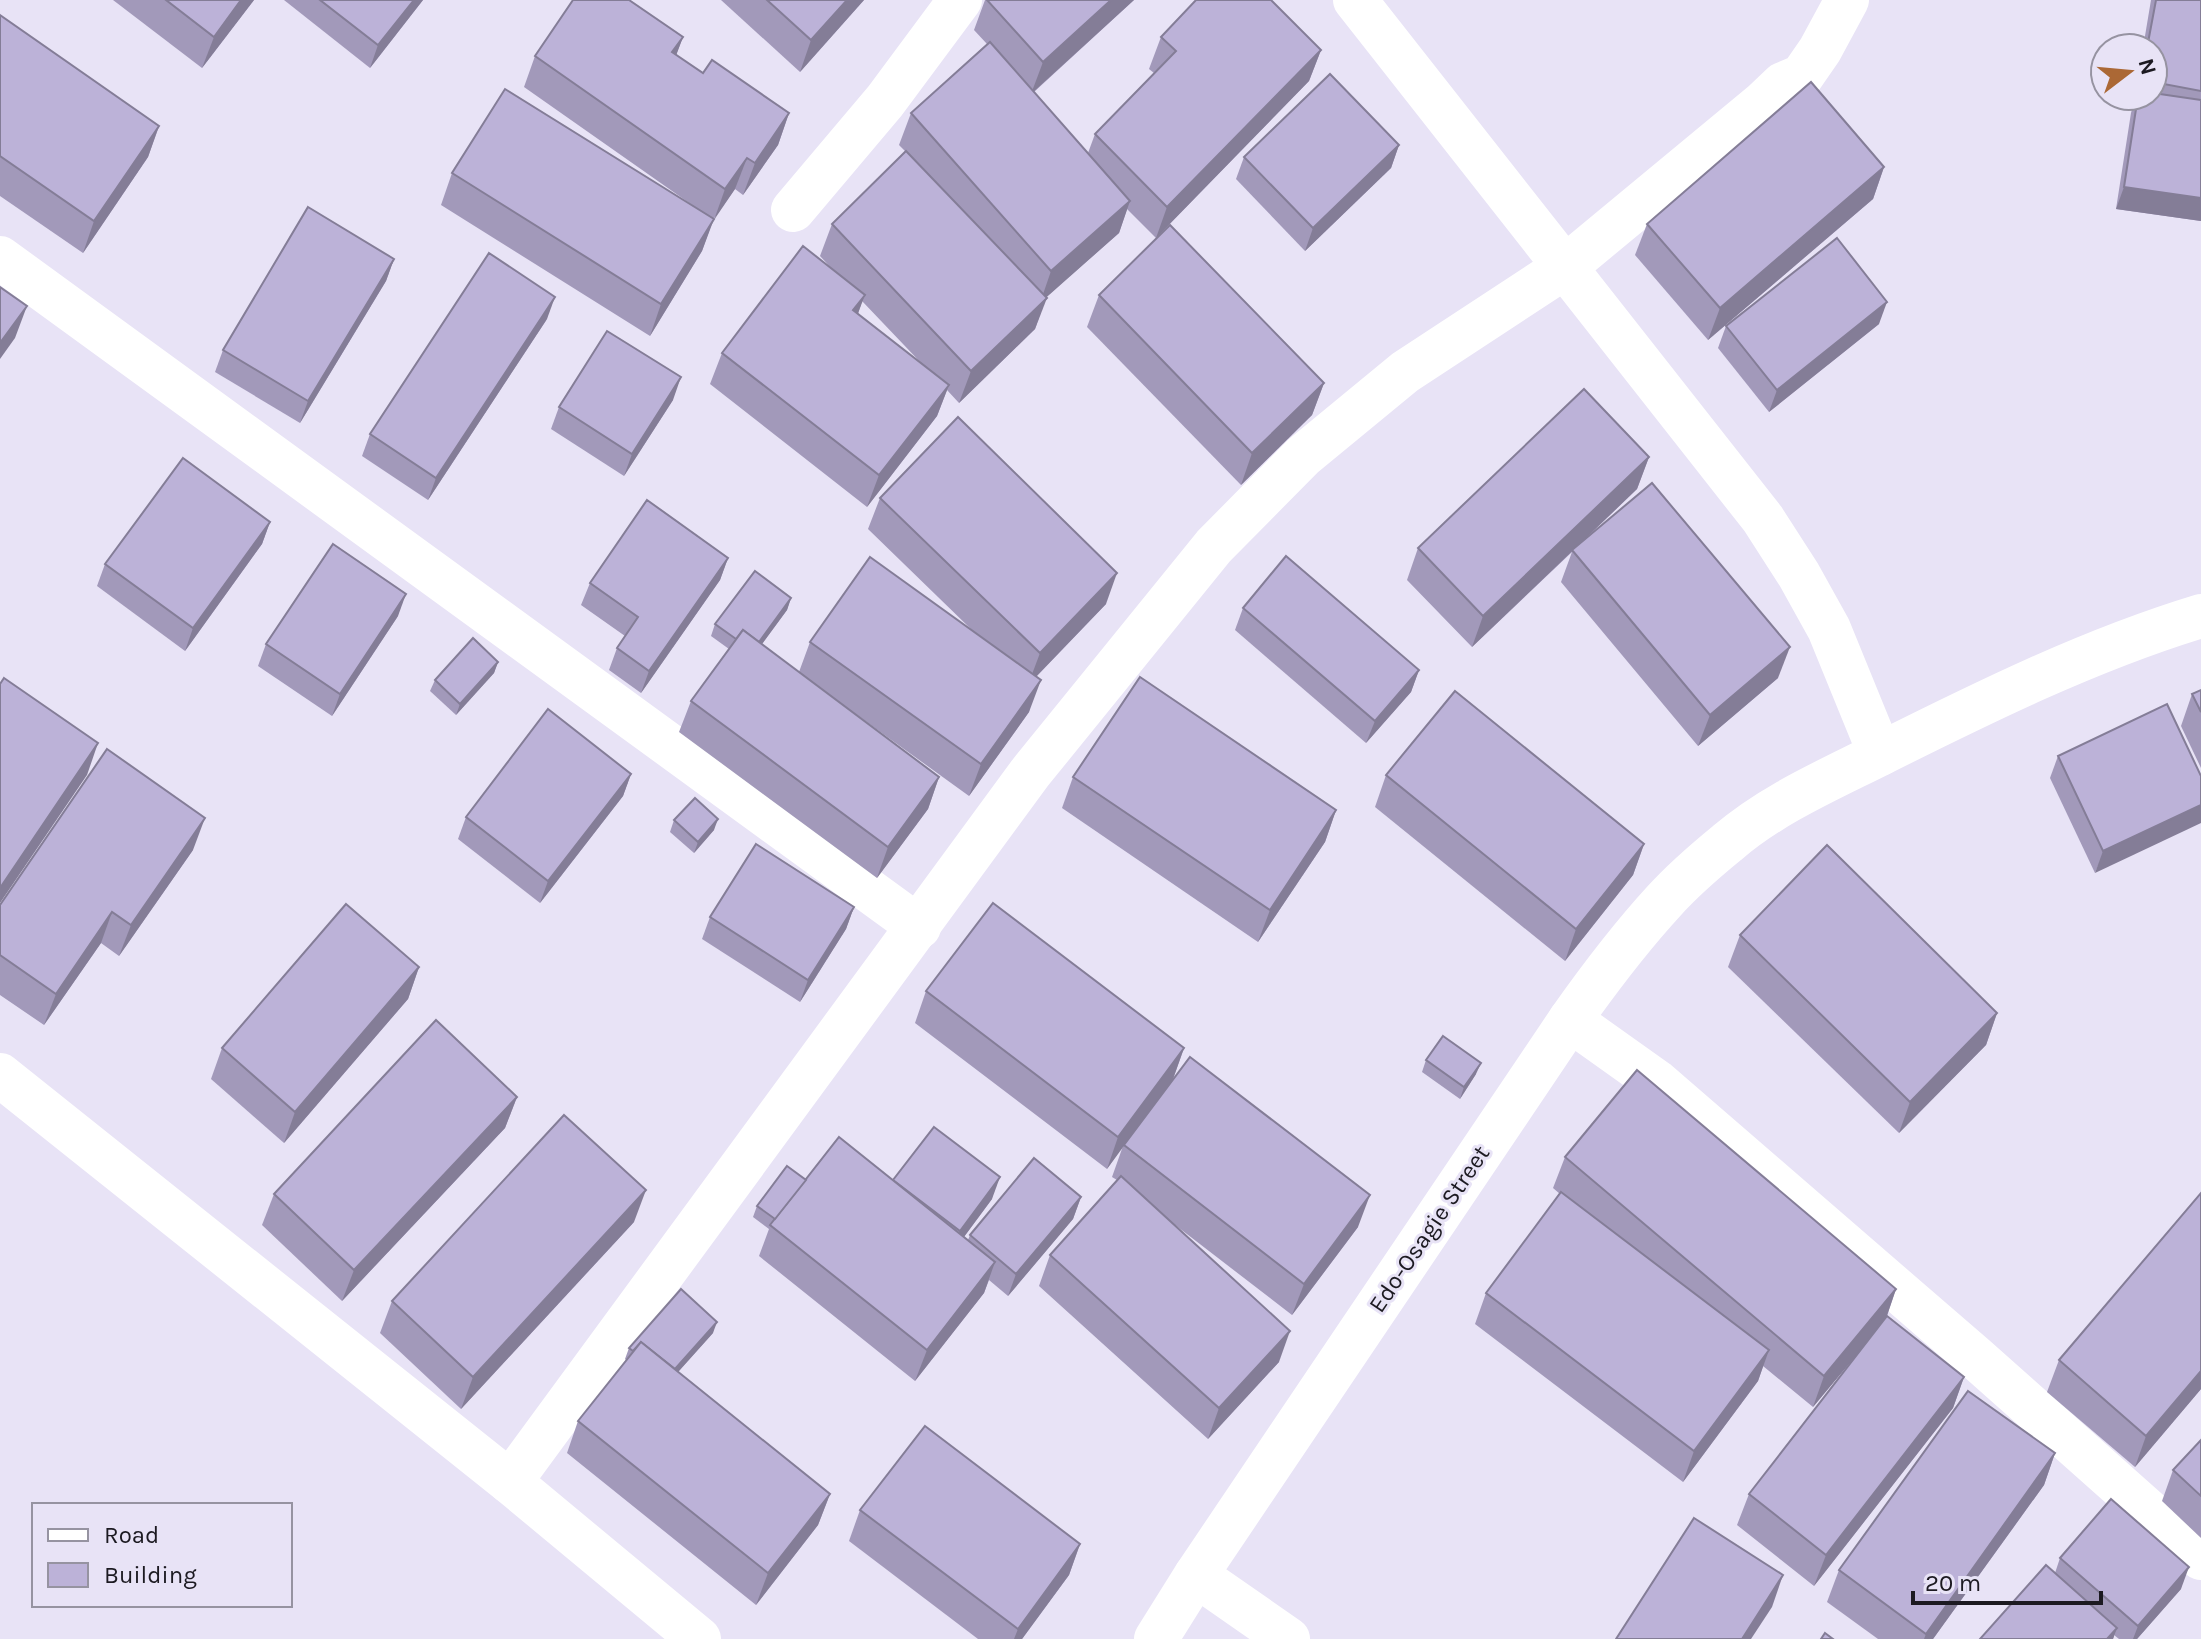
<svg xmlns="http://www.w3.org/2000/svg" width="2201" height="1639" font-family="Karla,sans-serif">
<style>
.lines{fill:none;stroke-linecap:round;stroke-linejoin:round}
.minor{stroke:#fff;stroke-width:44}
.wall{fill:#a299ba;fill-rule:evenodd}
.shaded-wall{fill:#847d97}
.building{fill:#bcb2d8;stroke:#847d97;stroke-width:2}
.labels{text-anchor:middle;stroke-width:6;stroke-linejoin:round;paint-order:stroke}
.street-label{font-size:24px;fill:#1c1a21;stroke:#e8e3f6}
</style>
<rect width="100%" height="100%" fill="#e8e3f6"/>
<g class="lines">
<g class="minor">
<path d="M1355,0l408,519 36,56 30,54 51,125"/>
<path d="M793,210l92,-109 75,-101"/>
<path d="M0,258l919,669"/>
<path d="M1570,1020l87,62 319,276 225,200"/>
<path d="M0,1075l510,407 189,157"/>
<path d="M510,1482l520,-709 184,-227 89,-90 102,-84 160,-105 198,-164 20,-19 19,-8 18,-26 27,-50"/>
<path d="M1196,1575l92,64"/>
<path d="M1156,1639l40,-64 374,-555c29,-41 60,-82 94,-119 19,-21 41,-40 63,-58 44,-38 99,-62 151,-88 104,-52 211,-105 323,-139"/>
</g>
</g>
<g class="wall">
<path d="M113,0h141l-52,68z"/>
<path d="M284,0h139l-53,68z"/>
<path d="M721,0h143l-64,72z"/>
<path d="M985,0h149l-100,92 54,61 7,-19 59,-61 -5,-4 12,-32 160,13 -12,31 -153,157 -29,-29 -8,24 -73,64 -11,32 -76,74 -12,-13 -10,26 -70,91 -157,-123 12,-31 112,-82 -14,-15 12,-32 74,-72 -7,-7 12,-32 76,-69 -13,-14zM862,301l62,65 -66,-52z"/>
<path d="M2151,0h50v221l-85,-12 15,-96 3,-11 1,-6h18v-48h-10z"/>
<path d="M0,15l159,111 -11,31 -65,96 -83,-57z"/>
<path d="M683,37l-7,18 27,18 86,40 -11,32 -35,50 -8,-6 -22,31 -11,31 -52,85 -209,-131 11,-32 250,39 -178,-125 11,-31z"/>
<path d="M1399,145l-8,23 -86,83 -69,-72 8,-22z"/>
<path d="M1884,167l-11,32 -165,141 -73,-85 12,-31z"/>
<path d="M394,259l-8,22 -86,142 -85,-51 8,-22z"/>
<path d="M1099,295l225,88 -12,32 -71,70 -154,-158z"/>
<path d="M547,319l-119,181 -66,-44 8,-22z"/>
<path d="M1879,324l-110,88 -51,-64 8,-22z"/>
<path d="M673,400l-49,76 -73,-47 8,-22z"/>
<path d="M1649,457l-12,32 -58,56 199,133 -80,68 -137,-164 11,-30 -100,95 -65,-67 11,-32z"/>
<path d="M880,498l226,106 -70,73 -7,35 -60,84 -119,-86 89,67 -11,32 -51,69 -198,-146 12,-31 38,-52 -18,-13 4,-12 76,-26 -4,12 -25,34 37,28 11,-30 163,-11 -105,-102z"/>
<path d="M270,522l-8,22 -77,107 -88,-65 8,-22z"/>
<path d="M728,558l-8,22 -79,113 -32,-23 8,-22 8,-12 -44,-31 9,-22z"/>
<path d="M1243,608l176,62 -8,22 -45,51 -131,-113z"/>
<path d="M398,616l-66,100 -74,-50 8,-22z"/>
<path d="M498,662l-4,11 -38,42 -26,-24 5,-11z"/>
<path d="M2201,690v78l-20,-42 11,-32z"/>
<path d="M2167,704l-72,169 -45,-95 8,-22z"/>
<path d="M631,774l-8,22 -83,107 -82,-64 8,-22z"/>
<path d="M1386,775l258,69 -11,31 -68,86 -190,-154z"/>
<path d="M1073,777l263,33 -11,32 -67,100 -196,-134z"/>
<path d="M674,820l40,10 -20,23 -24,-21z"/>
<path d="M193,850l-74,106 -18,-13 -57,82 -44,-30v-90z"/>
<path d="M854,907l-8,22 -46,73 -98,-63 8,-22z"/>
<path d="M1740,935l257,78 -11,32 -87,88 -171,-166z"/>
<path d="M419,967l-11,32 -124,144 -73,-64 11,-31z"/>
<path d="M926,991l258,57 -11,31 185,148 -66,88 -122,-94 109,141 -71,77 -169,-153 11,-31 67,-75 -5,-3 11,-31 -16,23 -192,-146z"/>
<path d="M1426,1060l50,14 -16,25 -38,-27z"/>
<path d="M517,1097l-12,31 -163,173 -80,-76 12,-31z"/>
<path d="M1565,1157l331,132 -9,27 77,61 -11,31 -139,178 -77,-61 12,-31 107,-139 -43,52 -50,-41 -5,15 -75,101 -208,-158 11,-31 74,-99 -7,-6z"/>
<path d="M806,1180l186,19 -28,38 4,3 2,-5 111,-38 -8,22 -65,77 -19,-16 -5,13 -69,88 -156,-125 10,-27 -16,-12 4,-11z"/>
<path d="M2201,1193v196l-66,78 -88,-75 12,-32z"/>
<path d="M634,1222l-173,187 -81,-76 12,-32z"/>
<path d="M713,1333l-35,39 152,122 -12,31 -62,80 -189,-152 11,-32 48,-61 -1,-1 4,-11z"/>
<path d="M2201,1440v98l-39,-37 11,-31z"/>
<path d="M2055,1453l-11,32 -111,154h-55l-51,-37 12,-32z"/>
<path d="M860,1510l220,34 -11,31 -47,64h-44l-129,-98z"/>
<path d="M2060,1558l121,31 -44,50h-18l-5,-4 -1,4 -58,-66z"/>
</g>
<g class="shaded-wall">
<path d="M241,0h13l-52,68 12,-31z"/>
<path d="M414,0h9l-53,68 8,-23z"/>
<path d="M847,0h17l-64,72 11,-32z"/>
<path d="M1111,0h23l-103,94 12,-32z"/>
<path d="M683,37l-12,32 1,-17z"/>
<path d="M1321,50l-12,31 -153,157 11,-31z"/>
<path d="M789,113l-11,32 -35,50 12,-32z"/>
<path d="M159,126l-11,31 -65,96 11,-32z"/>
<path d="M1399,145l-8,23 -86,83 8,-23z"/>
<path d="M747,158l-12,31 -21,31 11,-31z"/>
<path d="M1884,167l-11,32 -165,141 12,-32z"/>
<path d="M2124,187l77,11v23l-85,-12z"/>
<path d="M1130,201l-11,32 -79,70 11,-32z"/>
<path d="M714,219l-12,32 -52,85 11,-32z"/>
<path d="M394,259l-8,22 -86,142 8,-22z"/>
<path d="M865,295l-12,31v-16z"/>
<path d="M555,297l-8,22 -119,181 8,-22z"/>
<path d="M1047,298l-12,31 -76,74 12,-32z"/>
<path d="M1887,302l-8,22 -110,88 8,-22z"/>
<path d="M27,306l-12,32 -15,21v-16z"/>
<path d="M681,377l-8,23 -49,76 8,-22z"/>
<path d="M1324,383l-12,32 -71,70 11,-32z"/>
<path d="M949,385l-12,31 -70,91 12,-32z"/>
<path d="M1649,457l-12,32 -165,158 11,-31z"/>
<path d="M270,522l-8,22 -77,107 8,-23z"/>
<path d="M728,558l-8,22 -79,113 8,-22z"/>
<path d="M1117,573l-11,31 -78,81 12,-32z"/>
<path d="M406,594l-8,22 -66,100 8,-22z"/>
<path d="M791,598l-4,12 -39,53 4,-12z"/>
<path d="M1790,647l-12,31 -80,68 12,-31z"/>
<path d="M498,662l-4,11 -38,42 4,-11z"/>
<path d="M1419,670l-8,22 -45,51 9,-22z"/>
<path d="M1041,680l-12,32 -60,84 12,-32z"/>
<path d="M98,743l-11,32 -87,128v-15z"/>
<path d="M631,774l-8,22 -83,107 8,-22z"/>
<path d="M939,777l-11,32 -51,69 11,-31z"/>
<path d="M2201,805v18l-106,50 8,-22z"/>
<path d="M1336,810l-11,32 -67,100 12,-32z"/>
<path d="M205,818l-12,32 -74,106 12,-31z"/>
<path d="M718,819l-4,11 -20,23 4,-11z"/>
<path d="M1644,844l-11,31 -68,86 11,-32z"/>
<path d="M854,907l-8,22 -46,73 8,-22z"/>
<path d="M112,912l-11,31 -57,82 12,-31z"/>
<path d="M419,967l-11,32 -124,144 11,-31z"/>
<path d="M1997,1013l-11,32 -87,88 11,-31z"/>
<path d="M1184,1048l-11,31 -66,90 11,-32z"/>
<path d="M1481,1063l-5,11 -16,25 4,-12z"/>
<path d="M517,1097l-12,31 -163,173 12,-31z"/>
<path d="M1000,1177l-8,22 -40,54 8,-22z"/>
<path d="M646,1190l-12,32 -173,187 12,-32z"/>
<path d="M1370,1195l-12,32 -66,88 12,-31z"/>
<path d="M1081,1197l-8,22 -65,77 8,-22z"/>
<path d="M995,1262l-11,31 -69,88 12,-31z"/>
<path d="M1896,1289l-11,32 -72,86 11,-31z"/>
<path d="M717,1322l-4,11 -52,58 5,-11z"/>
<path d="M1290,1331l-11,31 -71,77 11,-31z"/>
<path d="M1769,1350l-11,31 -75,101 11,-31z"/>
<path d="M2201,1371v18l-66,78 11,-31z"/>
<path d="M1964,1377l-11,31 -139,178 12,-31z"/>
<path d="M2055,1453l-11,32 -111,154h-9l2,-5z"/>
<path d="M830,1494l-12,31 -62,80 12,-32z"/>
<path d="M1080,1544l-11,31 -47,64h-8l4,-10z"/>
<path d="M2189,1567l-8,22 -44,50h-4l5,-13z"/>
<path d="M1783,1575l-11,32 -21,32h-9z"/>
<path d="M2117,1628l-4,11h-6z"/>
</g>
<g class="building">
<path d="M166,0h75l-27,37z"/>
<path d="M320,0h94l-36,45z"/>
<path d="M573,0h56l54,37 -11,15 31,21 9,-13 77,53 -34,50 -8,-5 -22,31 -190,-133z"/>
<path d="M767,0h80l-36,40z"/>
<path d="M987,0h124l-68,62z"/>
<path d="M1196,0h75l50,50 -154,157 -72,-73 81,-83 -15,-14z"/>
<path d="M2156,0h45v91l-48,-9v-34h-6z"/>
<path d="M0,15l159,111 -65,95 -94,-65z"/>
<path d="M990,42l140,159 -79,70 -140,-158z"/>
<path d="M1330,74l69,71 -86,83 -69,-71z"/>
<path d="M1811,82l73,85 -164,141 -73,-84z"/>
<path d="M505,89l209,130 -53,85 -209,-131z"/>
<path d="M2153,93l48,7v98l-77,-11 14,-91h15z"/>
<path d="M906,151l141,147 -76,73 -139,-147z"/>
<path d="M308,207l86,52 -86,142 -85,-51z"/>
<path d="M1170,225l154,158 -72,70 -153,-158z"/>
<path d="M1837,238l50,64 -110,88 -51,-64z"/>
<path d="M803,246l62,49 -12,15 96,75 -70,90 -157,-122z"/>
<path d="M489,253l66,44 -119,181 -66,-44z"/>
<path d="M0,287l27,19 -27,37z"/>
<path d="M607,331l74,46 -49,77 -73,-47z"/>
<path d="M1584,389l65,68 -166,159 -65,-68z"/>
<path d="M958,417l159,156 -77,80 -160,-155z"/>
<path d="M183,458l87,64 -77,106 -88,-64z"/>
<path d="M1652,483l138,164 -80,68 -138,-165z"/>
<path d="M647,500l81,58 -79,113 -32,-23 21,-31 -48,-34z"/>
<path d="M333,544l73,50 -66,100 -74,-50z"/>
<path d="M1286,556l133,114 -44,51 -132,-113z"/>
<path d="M870,557l171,123 -60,84 -171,-122z"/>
<path d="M755,571l36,27 -32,44 -16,-12 -7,9 -21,-15z"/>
<path d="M743,630l196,147 -51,70 -197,-146z"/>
<path d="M473,638l25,24 -38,42 -25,-24z"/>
<path d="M1140,677l196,133 -66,100 -197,-133z"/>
<path d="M4,678l94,65 -98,145v-204z"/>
<path d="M2201,690v22l-9,-18z"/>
<path d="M1455,691l189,153 -68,85 -190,-154z"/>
<path d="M2167,704l34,72v29l-98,46 -45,-95z"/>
<path d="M548,709l83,65 -83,107 -82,-64z"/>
<path d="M107,749l98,69 -74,107 -19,-13 -56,82 -56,-39v-50z"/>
<path d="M695,798l23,21 -20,23 -24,-22z"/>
<path d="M756,844l98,63 -46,73 -98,-63z"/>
<path d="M1827,845l170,168 -87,89 -170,-167z"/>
<path d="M993,903l191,145 -66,89 -192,-146z"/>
<path d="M346,904l73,63 -124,145 -73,-64z"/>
<path d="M436,1020l81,77 -163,173 -80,-76z"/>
<path d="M1443,1036l38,27 -17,24 -38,-27z"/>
<path d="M1190,1057l180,138 -66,89 -180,-139z"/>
<path d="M1637,1070l259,219 -72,87 -259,-219z"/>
<path d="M564,1115l82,75 -173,187 -81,-76z"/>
<path d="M934,1127l66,50 -40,54 -67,-51z"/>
<path d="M839,1137l156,125 -68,88 -157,-125z"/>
<path d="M1034,1158l47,39 -65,77 -46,-39z"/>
<path d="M787,1166l19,14 -31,39 -18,-13z"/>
<path d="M1121,1176l169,155 -71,77 -169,-153z"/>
<path d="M1561,1192l208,158 -75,101 -208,-158z"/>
<path d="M2201,1193v178l-55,65 -87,-76z"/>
<path d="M681,1289l36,33 -42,47 -34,-27 -8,9 -4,-3z"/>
<path d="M1887,1316l77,61 -138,178 -77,-61z"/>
<path d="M641,1342l189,152 -62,79 -190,-152z"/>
<path d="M1968,1391l87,62 -129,181 -87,-64z"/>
<path d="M925,1426l155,118 -62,85 -158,-119z"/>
<path d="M2201,1440v56l-28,-26z"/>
<path d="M2111,1499l78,68 -51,59 -78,-68z"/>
<path d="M1694,1518l89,57 -41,64h-126z"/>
<path d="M2046,1565l71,63 -10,11h-127z"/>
<path d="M1825,1633l8,6h-12z"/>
</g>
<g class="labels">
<g class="street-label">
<text transform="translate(1429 1229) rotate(-56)" y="8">Edo-Osagie Street</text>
</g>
</g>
<rect x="32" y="1503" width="260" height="104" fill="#e8e3f6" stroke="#9693a1" stroke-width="2"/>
<rect x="48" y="1529" width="40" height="12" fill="#ffffff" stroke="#9693a1" stroke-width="2"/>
<text x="104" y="1543" font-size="24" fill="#1c1a21">Road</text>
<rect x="48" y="1563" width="40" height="24" fill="#bcb2d8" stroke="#9693a1" stroke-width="2"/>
<text x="104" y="1583" font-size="24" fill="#1c1a21">Building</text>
<g transform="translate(2129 72) rotate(74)"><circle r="38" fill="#e8e3f6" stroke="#9693a1" stroke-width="2"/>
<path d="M0-6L14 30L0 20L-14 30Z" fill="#ab6835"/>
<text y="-12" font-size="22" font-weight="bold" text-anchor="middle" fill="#1c1a21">N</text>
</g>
<path d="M1913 1591v12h188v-12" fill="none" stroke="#1c1a21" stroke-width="4"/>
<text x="1925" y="1591" font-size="24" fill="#1c1a21" stroke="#e8e3f6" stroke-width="6" paint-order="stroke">20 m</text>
</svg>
